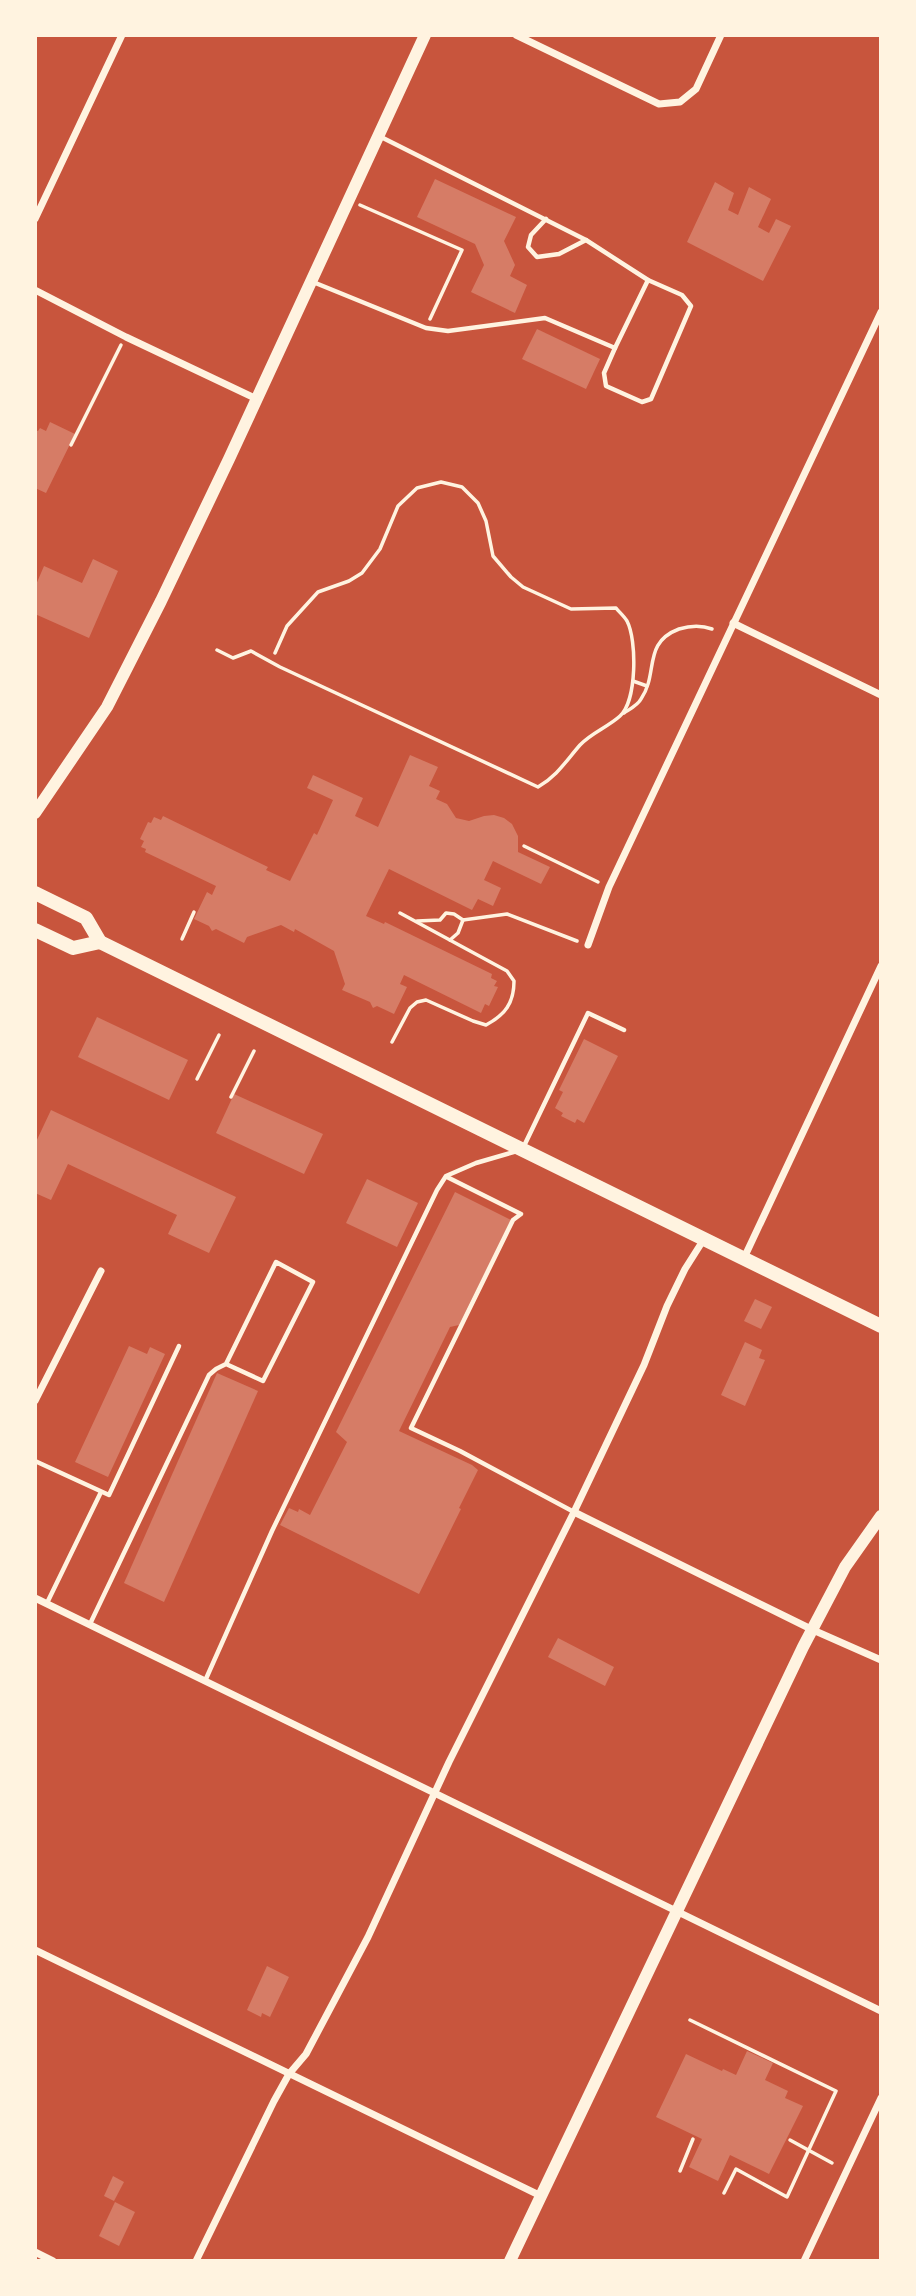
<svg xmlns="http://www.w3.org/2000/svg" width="916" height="2296" font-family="Raleway,sans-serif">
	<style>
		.building { fill: #d67c66 }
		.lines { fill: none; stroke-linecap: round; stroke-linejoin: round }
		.path { stroke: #fff3e0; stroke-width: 3.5 }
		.service { stroke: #fff3e0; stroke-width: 4.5 }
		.minor { stroke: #fff3e0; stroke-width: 7 }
		.secondary { stroke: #fff3e0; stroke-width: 12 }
		.primary { stroke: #fff3e0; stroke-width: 14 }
	</style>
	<rect width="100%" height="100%" fill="#c8553d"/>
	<!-- building -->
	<g class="building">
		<polygon points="435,179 516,217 504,241 515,265 510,276 527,285 515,313 471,292 484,265 475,244 417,217"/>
		<polygon points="715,182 734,193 728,210 738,215 749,187 771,199 758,227 769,233 776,219 791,226 763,281 687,242"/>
		<polygon points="537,329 600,359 586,389 522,359"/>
		<polygon points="50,422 75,434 46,493 35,488 35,430 38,431 40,428 46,431"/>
		<polygon points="93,559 118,571 89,638 35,614 35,587 44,566 82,583"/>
		<polygon points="410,755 438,767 429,786 440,791 436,799 447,804 456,818 469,821 484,816 494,815 504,818 512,824 518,836 518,852 550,867 541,884 493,861 484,880 501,888 493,906 478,899 472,910 389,869 366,916 384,924 385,922 492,974 491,978 497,981 494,986 498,987 489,1006 485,1004 481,1013 404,975 400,984 407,987 394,1014 377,1006 373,1008 370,1002 342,990 345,984 334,951 295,929 294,932 281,925 247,937 244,943 216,929 212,931 209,926 194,919 207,892 212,895 216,886 145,852 146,849 141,847 144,841 140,839 148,822 151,823 154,817 161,820 163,816 268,867 266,870 290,881 314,833 317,835 333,800 307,788 313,775 363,798 355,816 378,827"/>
		<polygon points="97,1017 188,1060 169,1100 78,1057"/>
		<polygon points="584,1039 618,1056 584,1123 577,1119 575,1123 561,1116 563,1113 555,1108 563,1092 559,1090"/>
		<polygon points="234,1094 323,1134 304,1174 216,1133"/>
		<polygon points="51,1110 236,1197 209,1253 168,1234 177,1215 68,1164 51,1200 35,1193 35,1144"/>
		<polygon points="367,1179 418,1203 397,1247 346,1223"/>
		<polygon points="455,1192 511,1220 459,1325 450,1327 399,1431 472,1465 478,1470 459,1508 461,1509 419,1594 280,1525 289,1508 298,1512 299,1509 310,1515 347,1442 336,1432"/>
		<polygon points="755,1299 772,1307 761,1329 744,1321"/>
		<polygon points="745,1342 762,1350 759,1358 765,1360 745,1406 721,1395"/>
		<polygon points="129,1346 147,1354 150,1347 165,1354 108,1477 75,1462"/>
		<polygon points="217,1373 258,1391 164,1602 124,1583"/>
		<polygon points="558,1638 614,1667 605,1686 548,1657"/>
		<polygon points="267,1966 289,1977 270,2017 262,2013 261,2017 247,2010"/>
		<polygon points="747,2051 773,2063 765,2080 788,2091 785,2098 803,2106 769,2174 730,2155 718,2181 689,2167 702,2139 656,2117 686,2054 722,2071 723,2069 736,2075"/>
		<polygon points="113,2176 124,2182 114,2201 104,2196"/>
		<polygon points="115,2202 135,2212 119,2246 99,2236"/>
	</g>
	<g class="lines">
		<!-- path -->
		<g class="path">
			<polyline points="360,205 462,250 430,319"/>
			<polyline points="71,445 121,345"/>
			<path d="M217 650 233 658 251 651 280 667 538 787C557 776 566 761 580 745 591 733 608 727 620 716 637 701 637 640 627 621 624 616 619 612 616 608L571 609 523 587 511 577 493 556 486 521 478 503 462 487 441 482 417 488 398 506 380 549 362 573 349 581 318 592 287 626 275 653"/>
			<polyline points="633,681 647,686"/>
			<path d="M624 713C630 709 638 705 641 699 659 673 642 643 679 629 689 626 701 625 712 629"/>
			<polyline points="524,846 598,882"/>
			<polyline points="417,921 440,920 446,913 454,914 463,920 507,914 577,941"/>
			<polyline points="182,939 194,912"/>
			<polyline points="450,940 458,933 463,920"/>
			<path d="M392 1042 410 1008 417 1002 426 1000 473 1021 486 1025C505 1015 514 1003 514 981L507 971 400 913"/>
			<polyline points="197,1079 219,1035"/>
			<polyline points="231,1097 254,1051"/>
			<polyline points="690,2020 836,2091 787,2197 736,2169 724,2193"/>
			<polyline points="790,2140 832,2163"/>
			<polyline points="680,2171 693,2139"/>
		</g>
		<!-- service -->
		<g class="service">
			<polyline points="381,137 586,240 648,280 682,295 691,306 651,399 642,402 606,386 604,373 615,348"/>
			<polyline points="546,219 531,235 528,247 537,257 559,254 586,240"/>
			<polyline points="313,282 426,328 448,331 545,318 615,348 648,280"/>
			<polyline points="524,1146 588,1013 624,1030"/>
			<polyline points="447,1177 521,1214 513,1220 411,1428 460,1451 574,1512"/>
			<polyline points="35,1461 109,1495 179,1346"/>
			<polyline points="47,1603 101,1492"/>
			<polyline points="90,1624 209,1375 216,1369 226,1364 263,1381 313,1282 276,1262 226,1364"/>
			<polyline points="205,1681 272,1531 437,1190 446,1176 476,1163 517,1151"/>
		</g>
		<!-- minor -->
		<g class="minor">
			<polyline points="516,35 659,104 680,102 696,89 721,35"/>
			<polyline points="35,219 122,35"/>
			<polyline points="35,290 126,337 257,399"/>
			<polyline points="733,623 881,695"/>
			<polyline points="588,945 609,887 881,312"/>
			<polyline points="744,1258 881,966"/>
			<polyline points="35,1401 101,1271"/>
			<polyline points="574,1512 813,1630 881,1660"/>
			<polyline points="35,1598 881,2011"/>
			<polyline points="35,1950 541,2196"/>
			<polyline points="35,2252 53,2261"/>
			<polyline points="196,2261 274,2101 289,2074 306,2054 368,1937 449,1762 574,1512 644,1365 667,1306 685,1269 704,1239"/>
			<polyline points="804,2261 881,2098"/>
		</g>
		<!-- secondary -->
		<g class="secondary">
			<polyline points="35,813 107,707 161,601 229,459 425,35"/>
			<polyline points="510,2261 803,1647 845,1567 881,1516"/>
		</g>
		<!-- primary -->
		<g class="primary">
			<polyline points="35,893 86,918 100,942 881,1326"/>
			<polyline points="35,930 73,948 100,942"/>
		</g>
	</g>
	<!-- border -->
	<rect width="916" height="2296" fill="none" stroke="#fff3e0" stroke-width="74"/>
</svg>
